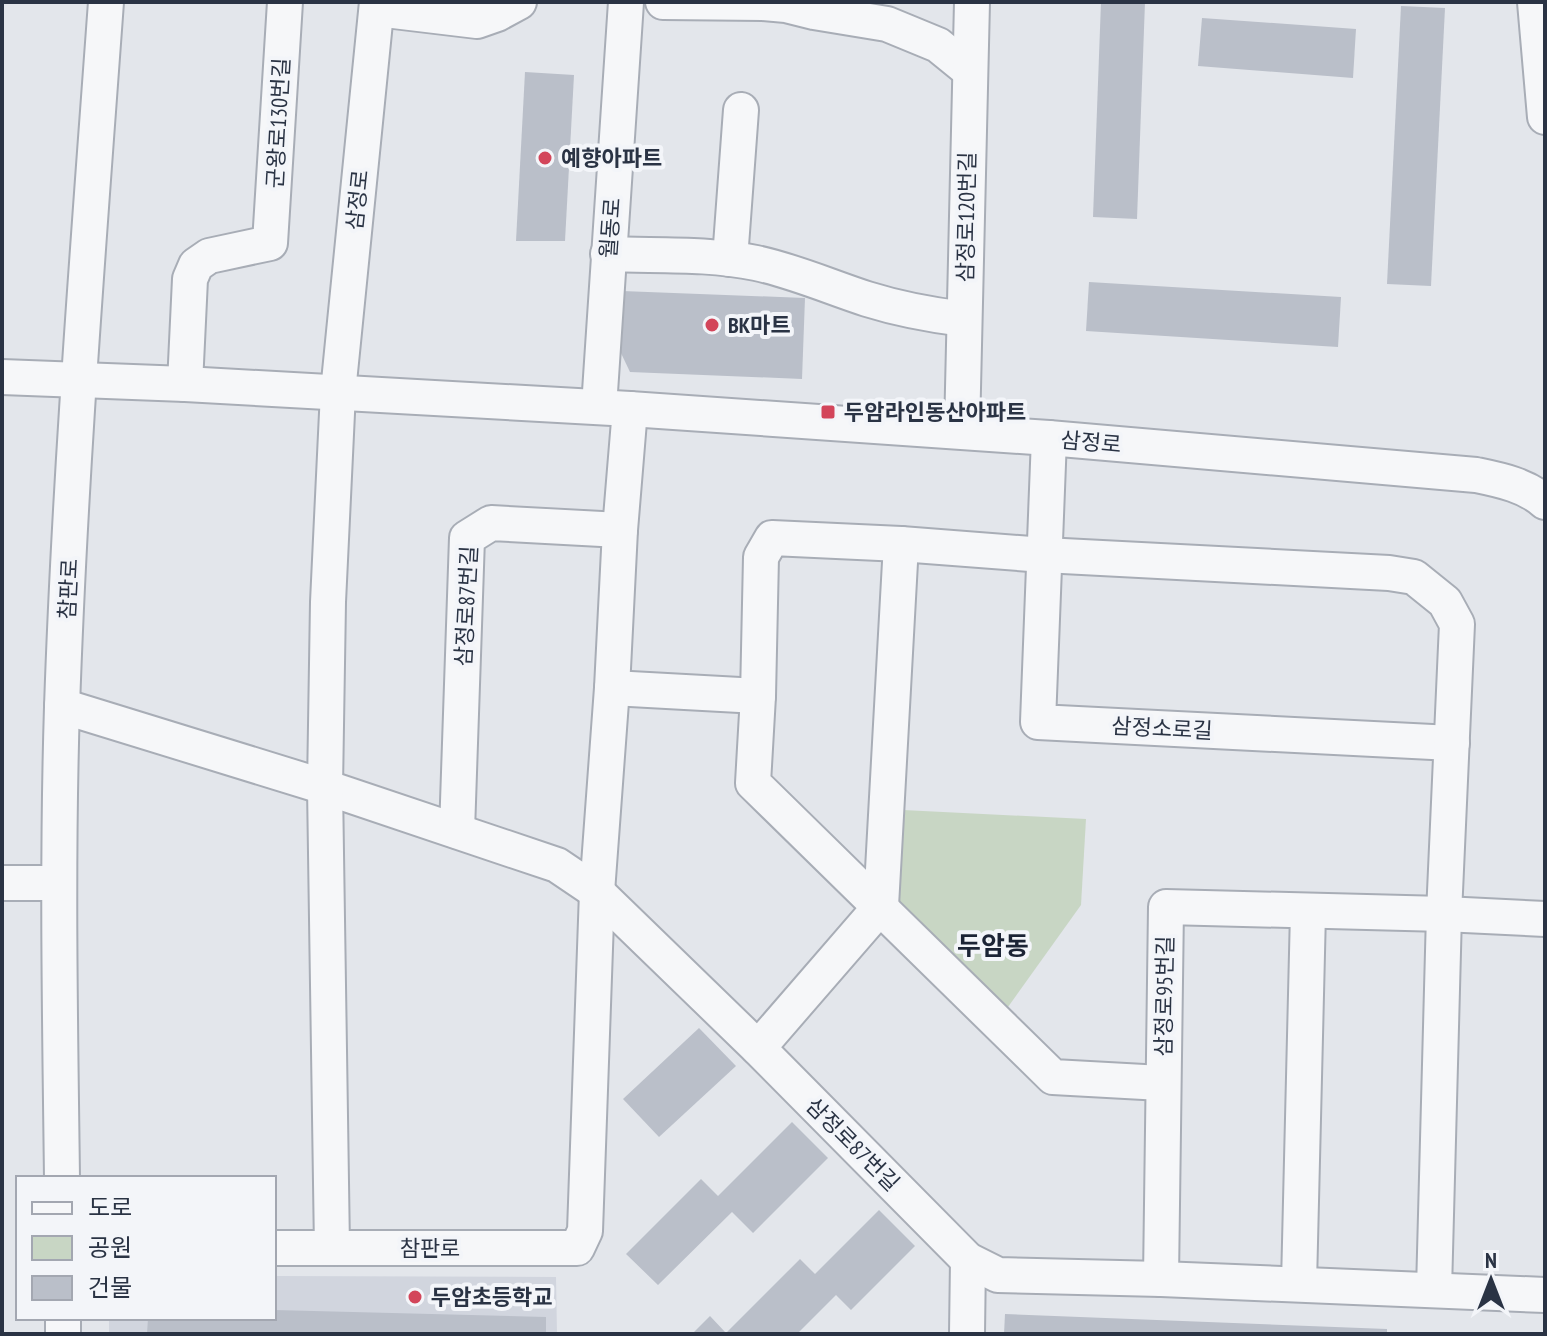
<svg xmlns="http://www.w3.org/2000/svg" width="1547" height="1336" font-family="'PT Sans Narrow','Noto Sans KR',sans-serif">
	<style>
		.built { fill: #d1d5de }
		.green { fill: #c8d6c4 }
		.building { fill: #babfc9 }
		.lines { fill: none; stroke-linecap: round; stroke-linejoin: round }
		.minor-casing { stroke: #a8adb6; stroke-width: 38 }
		.minor { stroke: #f6f7f9; stroke-width: 34 }
		.poi-dot { fill: #d3455a; stroke: #f3f5f9; stroke-width: 3 }
		.labels { text-anchor: middle; dominant-baseline: central; stroke-width: 8; stroke-linejoin: round; paint-order: stroke }
		.street-label { font-size: 22px; fill: #2a3344; stroke: #f3f5f9 }
		.poi-label { font-size: 22px; font-weight: bold; fill: #2a3344; stroke: #f3f5f9; text-anchor: start }
		.quarter-label { font-size: 26px; font-weight: bold; fill: #1c2435; stroke: #f3f5f9 }
	</style>
	<rect width="100%" height="100%" fill="#e3e6eb"/>
	<!-- built -->
	<polygon class="built" points="274,1276 556,1277 557,1334 109,1334 109,1318 274,1318"/>
	<!-- green -->
	<polygon class="green" points="903,810 1086,819 1081,905 1003,1014 896,903"/>
	<!-- building -->
	<g class="building">
		<polygon points="1101,2 1145,2 1137,219 1093,217"/>
		<polygon points="1401,6 1445,8 1431,286 1387,284"/>
		<polygon points="1202,18 1356,29 1353,78 1198,66"/>
		<polygon points="525,72 574,75 565,241 516,241"/>
		<polygon points="1089,282 1341,297 1338,347 1086,331"/>
		<polygon points="622,291 805,298 802,379 630,372 620,351"/>
		<polygon points="699,1028 736,1066 659,1137 623,1099"/>
		<polygon points="792,1122 828,1158 753,1233 732,1212 658,1285 626,1254 701,1179 718,1196"/>
		<polygon points="879,1210 915,1246 851,1310 836,1295 797,1334 692,1334 710,1316 726,1333 800,1259 815,1274"/>
		<polygon points="274,1310 546,1317 546,1334 147,1334 148,1318 274,1318"/>
		<polygon points="1005,1314 1387,1329 1387,1334 1004,1334"/>
	</g>
	<g class="lines">
		<!-- minor casing -->
		<g class="minor-casing">
			<g id="minor">
				<polyline points="663,2 763,3 786,5 814,12 887,24 938,45 970,71"/>
				<polyline points="1535,2 1545,117"/>
				<polyline points="377,9 477,21 497,14 519,2"/>
				<path d="M608 254C657 256 708 253 756 263 794 271 830 287 867 299 899 309 931 315 964 319"/>
				<polyline points="730,259 741,110"/>
				<path d="M2 377 185 384 630 409 1049 438 1476 475C1500 480 1526 485 1545 502"/>
				<polyline points="185,384 190,279 196,265 209,256 270,243 285,2"/>
				<polyline points="599,407 626,2"/>
				<polyline points="962,431 972,2"/>
				<polyline points="1049,438 1038,722 1452,743"/>
				<polyline points="612,688 758,696"/>
				<polyline points="62,706 325,787 557,865 597,892 758,1048 968,1260 998,1275 1161,1279 1545,1295"/>
				<polyline points="457,831 467,538 491,523 620,530"/>
				<polyline points="2,883 58,883"/>
				<polyline points="758,1048 881,906 901,544"/>
				<polyline points="1162,1083 1053,1077 753,783 758,696 761,557 772,538 901,544 1044,555 1389,573 1414,577 1445,602 1457,624 1444,914 1434,1290"/>
				<path d="M62 1178C60 1021 57 864 62 707 70 472 89 237 106 2"/>
				<polyline points="274,1248 577,1248 585,1231 597,892 612,688 620,530 630,409"/>
				<polyline points="332,1248 325,787 328,602 338,392 377,2"/>
				<polyline points="1161,1279 1166,907 1444,914 1545,919"/>
				<polyline points="1299,1284 1308,912"/>
				<polyline points="63,1334 63,1318"/>
				<polyline points="967,1334 968,1260"/>
			</g>
		</g>
		<!-- minor -->
		<use href="#minor" class="minor"/>
	</g>
	<!-- markers -->
	<g class="poi-dot">
		<circle cx="545" cy="158" r="8"/>
		<circle cx="712" cy="325" r="8"/>
		<rect x="820" y="404" width="16" height="16" rx="4"/>
		<circle cx="415" cy="1297" r="8"/>
	</g>
	<g class="labels">
		<!-- street labels -->
		<g class="street-label">
			<text transform="translate(278 123) rotate(-87)">군왕로130번길</text>
			<text transform="translate(357 200) rotate(-84)">삼정로</text>
			<text transform="translate(966 217) rotate(-89)">삼정로120번길</text>
			<text transform="translate(610 228) rotate(-86)">월동로</text>
			<text transform="translate(1091 442) rotate(5)">삼정로</text>
			<text transform="translate(68 589) rotate(-87)">참판로</text>
			<text transform="translate(466 606) rotate(-87)">삼정로87번길</text>
			<text transform="translate(1162 728) rotate(3)">삼정소로길</text>
			<text transform="translate(1164 996) rotate(-89)">삼정로95번길</text>
			<text transform="translate(853 1144) rotate(45)">삼정로87번길</text>
			<text x="430" y="1248">참판로</text>
		</g>
		<!-- poi labels -->
		<g class="poi-label">
			<text x="561" y="158">예향아파트</text>
			<text x="728" y="325">BK마트</text>
			<text x="844" y="412">두암라인동산아파트</text>
			<text x="431" y="1297">두암초등학교</text>
		</g>
		<!-- quarter labels -->
		<g class="quarter-label">
			<text x="993" y="945">두암동</text>
		</g>
	</g>
	<!-- border -->
	<rect width="1547" height="1336" fill="none" stroke="#2a3344" stroke-width="8"/>
	<!-- legend -->
	<rect x="16" y="1176" width="260" height="144" fill="#f3f5f9" stroke="#a3a7b1" stroke-width="2"/>
	<rect x="32" y="1202" width="40" height="12" fill="#f6f7f9" stroke="#a3a7b1" stroke-width="2"/>
	<text x="88" y="1216" font-size="24" fill="#2a3344">도로</text>
	<rect x="32" y="1236" width="40" height="24" fill="#c8d6c4" stroke="#a3a7b1" stroke-width="2"/>
	<text x="88" y="1256" font-size="24" fill="#2a3344">공원</text>
	<rect x="32" y="1276" width="40" height="24" fill="#babfc9" stroke="#a3a7b1" stroke-width="2"/>
	<text x="88" y="1296" font-size="24" fill="#2a3344">건물</text>
	<!-- north arrow -->
	<g transform="translate(1491 1280)" stroke="#f3f5f9" stroke-width="6" paint-order="stroke">
	<path d="M0-6L14 30L0 20L-14 30Z" fill="#2a3344"/>
	<text y="-12" font-size="22" font-weight="bold" text-anchor="middle" fill="#2a3344">N</text>
	</g>
</svg>
